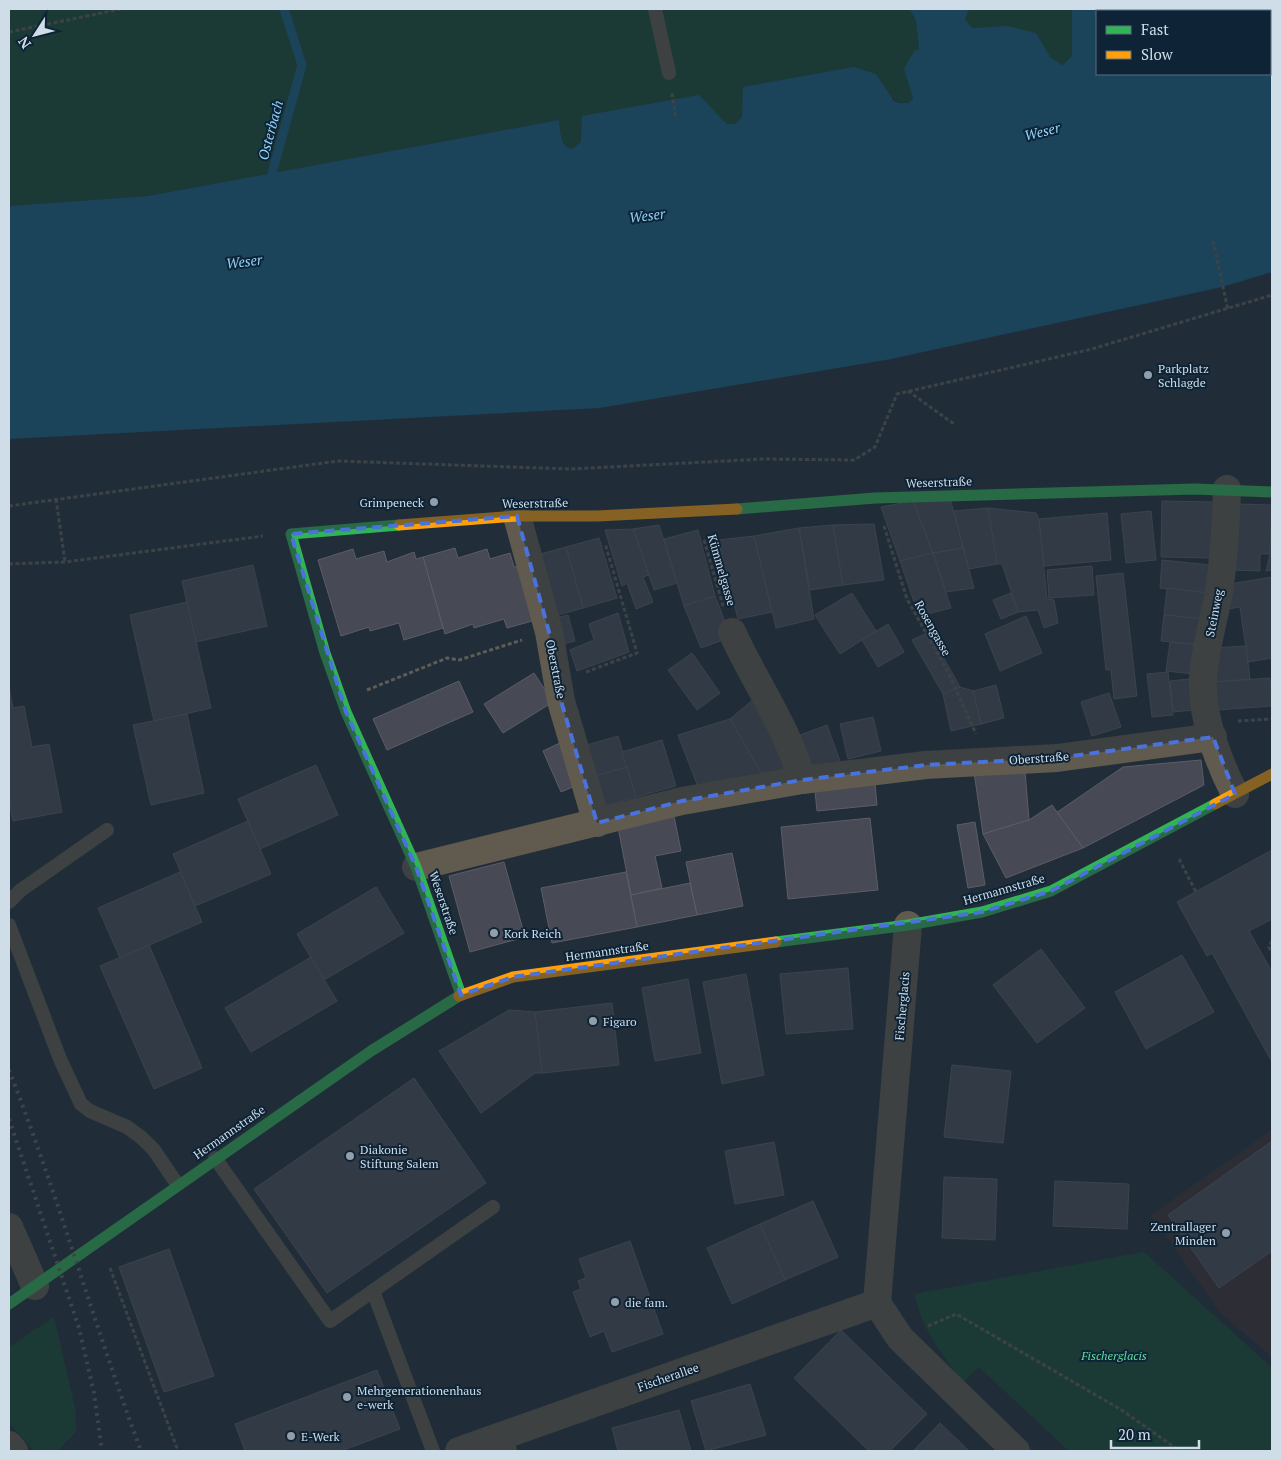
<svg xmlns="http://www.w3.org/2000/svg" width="1281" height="1460" font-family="'PT Serif',serif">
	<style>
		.commercial { fill: #3d2d34 }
		.green { fill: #154a34 }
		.water { fill: #155e82 }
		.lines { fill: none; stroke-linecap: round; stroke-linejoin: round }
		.stream { stroke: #155e82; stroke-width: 9 }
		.building { fill: #474954; stroke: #5b5d67 }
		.path { stroke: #5e5c57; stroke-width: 3; stroke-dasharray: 4 2.5; stroke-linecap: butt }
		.lane { stroke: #605a4f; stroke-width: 14 }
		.street { stroke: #605a4f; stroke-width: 28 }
		.fast { stroke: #30b455; stroke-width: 11 }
		.slow { stroke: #ff9f0a; stroke-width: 11 }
		.rail { stroke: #636361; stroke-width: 4; stroke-dasharray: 2.5 5; stroke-linecap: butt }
		.marked { fill: none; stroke: #4a72dc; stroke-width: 4; stroke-dasharray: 10 6; stroke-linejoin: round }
		.poi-dot { fill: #929fab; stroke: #0e2436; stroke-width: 2 }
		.labels { text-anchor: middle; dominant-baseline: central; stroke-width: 4; stroke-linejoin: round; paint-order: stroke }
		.poi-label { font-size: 12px; fill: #cfdde9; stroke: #0e2436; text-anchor: start }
		.street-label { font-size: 12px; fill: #cfdde9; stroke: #0e2436 }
		.park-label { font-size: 12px; font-style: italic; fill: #5edd9c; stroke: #0e2436 }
		.water-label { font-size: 14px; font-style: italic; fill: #90d3fc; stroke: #0e2436 }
	</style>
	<rect width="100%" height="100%" fill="#212d38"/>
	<!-- commercial -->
	<polygon class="commercial" points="1272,1130 1272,1357 1221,1313 1151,1215"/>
	<!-- green -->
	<g class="green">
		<path d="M9 9H909L916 20 919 49 904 69 913 98 908 103C891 104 885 87 876 74L742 117 735 124H727L699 95 581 142 572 149 562 143 559 120 148 196 9 206Z"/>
		<polygon points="969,9 1072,9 1072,56 1063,65 1051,58 1036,33 1008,26 972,28 965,19"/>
		<path d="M1144 1252 1272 1368V1451H1069L979 1367 963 1382C942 1354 921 1329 915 1294Z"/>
		<polygon points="54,1317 75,1408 76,1432 57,1451 34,1451 9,1423 9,1347"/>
	</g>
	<!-- water -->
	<path class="water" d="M909 9H969L965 19 972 28 1008 26 1036 33 1051 58 1063 65 1072 56V9H1141L1148 11H1097V74H1270V11H1249V9H1272V272L1222 287 891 359 599 408 9 439V206L148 196 559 120C561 131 559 146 572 149L581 142 582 116 699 95 727 124H735L742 117 743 87 854 67 876 74 894 101 900 103H908L913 98 904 69 914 51 919 49 916 20Z"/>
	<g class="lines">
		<!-- stream -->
		<polyline class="stream" points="269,184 302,65 284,9"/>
	</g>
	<!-- building -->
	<g class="building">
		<polygon points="950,498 963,548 933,553 913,501"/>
		<polygon points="913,501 933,553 900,561 881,507"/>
		<polygon points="1162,501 1215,502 1214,558 1161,557"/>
		<polygon points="1237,504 1272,505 1270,554 1260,554 1260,571 1234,570"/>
		<polygon points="988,508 1036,513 1039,519 1047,599 1054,600 1058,623 1044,628 1038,610 1018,612 1002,564 997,564"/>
		<polygon points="988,508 997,564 969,569 954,511"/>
		<polygon points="1151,511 1156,560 1126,563 1121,514"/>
		<polygon points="1107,513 1111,560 1044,566 1039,519"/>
		<polygon points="1272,515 1272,570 1266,571 1270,554"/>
		<polygon points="874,524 884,580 843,585 833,525"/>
		<polygon points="659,525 677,583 654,590 633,529"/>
		<polygon points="833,525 843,585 810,590 799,528"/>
		<polygon points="799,528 814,619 776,628 754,536"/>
		<polygon points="633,529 649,575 643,577 653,602 636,609 627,583 622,586 605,530"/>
		<polygon points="698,530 715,596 684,606 664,539"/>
		<polygon points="754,536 772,612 738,619 718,540"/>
		<polygon points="599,538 617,598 583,608 566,547"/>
		<polygon points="566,547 583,608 551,617 533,556"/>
		<polygon points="455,548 458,558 487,549 490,559 510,553 514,567 527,564 543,618 507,628 504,619 474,628 473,624 445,634 423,557"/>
		<polygon points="963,548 974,588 946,592 933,553"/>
		<polygon points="353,549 356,559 384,551 387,562 414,552 416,559 423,557 443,628 404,640 399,623 370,631 369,627 341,636 318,560"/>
		<polygon points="933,553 951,608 919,616 900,561"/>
		<polygon points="1162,560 1211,565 1208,593 1160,588"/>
		<polygon points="253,565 267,626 196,642 182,581"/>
		<polygon points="1092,566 1094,595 1049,598 1047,570"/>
		<polygon points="1123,573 1137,696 1114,699 1111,670 1106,670 1096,576"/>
		<polygon points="1272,577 1272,658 1248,662 1240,607 1227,609 1224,585"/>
		<polygon points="1167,588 1208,593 1205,619 1164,615"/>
		<polygon points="852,593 876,631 840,654 815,615"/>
		<polygon points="1011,593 1018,612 1001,619 993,600"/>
		<polygon points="715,596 731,637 701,648 684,606"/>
		<polygon points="187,602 211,708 154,721 130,615"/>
		<polygon points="618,613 629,652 577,671 570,650 594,640 589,624"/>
		<polygon points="568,615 575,641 559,645 552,619"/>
		<polygon points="1164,615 1205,619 1203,645 1161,641"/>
		<polygon points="1026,616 1042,653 1000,671 985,634"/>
		<polygon points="888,624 904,652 878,667 862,640"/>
		<polygon points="929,632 960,687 943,694 912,640"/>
		<polygon points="1170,642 1197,645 1194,674 1166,671"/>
		<polygon points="1246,646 1250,679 1215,682 1212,648"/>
		<polygon points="692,653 720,693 697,710 668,670"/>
		<polygon points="1168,672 1173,715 1152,717 1147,674"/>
		<polygon points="534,673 553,702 503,733 484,704"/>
		<polygon points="1270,678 1272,706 1217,710 1215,682"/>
		<polygon points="1190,679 1194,710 1173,712 1170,681"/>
		<polygon points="459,681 473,712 387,750 373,719"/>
		<polygon points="996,685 1004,718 981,724 973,691"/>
		<polygon points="9,687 13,708 24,706 32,747 49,744 62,812 13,821 9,799"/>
		<polygon points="960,687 973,691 981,724 951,731 943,694"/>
		<polygon points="1109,693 1121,727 1092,736 1081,702"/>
		<polygon points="754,699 789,769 762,775 730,719"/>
		<polygon points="187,714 204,793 151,805 133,725"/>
		<polygon points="873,717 881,751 848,759 840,724"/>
		<polygon points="730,719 762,775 700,792 678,735"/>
		<polygon points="827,725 841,764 809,776 795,737"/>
		<polygon points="618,736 627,767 589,778 580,747"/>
		<polygon points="662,740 676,786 636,797 622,752"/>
		<polygon points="564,741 582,783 561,792 543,751"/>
		<polygon points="1201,760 1204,785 1083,848 1056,813 1123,767"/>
		<polygon points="316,765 338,815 260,849 238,799"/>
		<polygon points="627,767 636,797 597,808 589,778"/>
		<polygon points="1025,771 1029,820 983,834 974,772"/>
		<polygon points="875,784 877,805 817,811 815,791"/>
		<polygon points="1052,805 1083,848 1006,878 983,834 1029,820"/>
		<polygon points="673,811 681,851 655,856 662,888 631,895 617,822"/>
		<polygon points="870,818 878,890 788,899 781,827"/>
		<polygon points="248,821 271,874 195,906 173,854"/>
		<polygon points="975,822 985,885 968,888 957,825"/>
		<polygon points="1272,850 1272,919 1249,931 1272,972 1272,1062 1212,953 1207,956 1177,902"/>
		<polygon points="732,853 743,906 697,915 686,862"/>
		<polygon points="504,862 525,937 470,952 449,876"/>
		<polygon points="180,872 202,922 120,958 98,908"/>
		<polygon points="626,872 637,927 552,943 541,888"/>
		<polygon points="690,883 697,915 637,927 631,895"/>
		<polygon points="376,887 404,933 324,980 297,934"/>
		<polygon points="149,945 202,1068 154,1089 100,966"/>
		<polygon points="1041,949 1085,1008 1037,1043 993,985"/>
		<polygon points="1182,955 1214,1012 1146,1049 1115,992"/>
		<polygon points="311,957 337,1001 251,1052 225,1008"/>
		<polygon points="848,968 853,1029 786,1034 780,974"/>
		<polygon points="746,974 764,1075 722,1084 703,982"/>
		<polygon points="688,979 701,1053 655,1061 642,988"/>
		<polygon points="612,1003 619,1065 542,1073 535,1012"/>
		<polygon points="509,1010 535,1012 542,1073 535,1073 481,1113 439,1051"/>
		<polygon points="952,1065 1011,1071 1003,1143 944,1137"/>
		<polygon points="414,1078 486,1183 327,1293 254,1189"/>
		<polygon points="1272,1141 1272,1251 1219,1288 1168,1215"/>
		<polygon points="774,1142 784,1195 735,1204 725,1151"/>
		<polygon points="944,1177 997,1179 995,1240 942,1238"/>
		<polygon points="1055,1181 1129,1184 1127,1229 1053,1226"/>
		<polygon points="813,1201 838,1257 785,1280 760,1224"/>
		<polygon points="760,1224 785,1280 732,1304 707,1248"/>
		<polygon points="630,1241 663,1334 612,1352 604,1331 590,1337 573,1292 581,1289 578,1281 586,1278 579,1259"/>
		<polygon points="169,1249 214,1376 164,1392 119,1267"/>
		<polygon points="841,1330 927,1414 890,1451 869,1451 794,1378"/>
		<polygon points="377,1370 400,1429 341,1451 245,1451 235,1424"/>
		<polygon points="750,1384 766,1435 706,1451 691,1401"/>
		<polygon points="679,1410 691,1451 618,1451 612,1428"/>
		<polygon points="940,1423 969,1451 913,1451"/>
	</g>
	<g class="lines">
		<!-- path -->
		<g class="path">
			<polyline points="9,32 121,9"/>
			<polyline points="672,93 676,119"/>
			<polyline points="1213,241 1228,310"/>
			<polyline points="908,391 954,424"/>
			<polyline points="56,499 65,562"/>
			<polyline points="9,506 338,461 570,469 764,459 854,460 875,447 897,394 1092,349 1272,295"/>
			<polyline points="884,526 907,599 949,674 976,734"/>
			<polyline points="704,540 723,606"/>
			<polyline points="9,564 65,562 263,536"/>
			<polyline points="586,672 637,653 605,543"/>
			<polyline points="367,690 447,658 459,660 522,640"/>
			<polyline points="1238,721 1272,719"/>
			<polyline points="1179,859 1196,892"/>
			<polyline points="1272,941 1269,947 1272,953"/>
			<polyline points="110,1268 178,1451"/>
			<polyline points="928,1326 956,1314 1120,1409 1180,1451"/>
		</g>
		<!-- lane -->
		<g class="lane">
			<polyline points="655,9 669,73"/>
			<polyline points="9,902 21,890 107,830"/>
			<polyline points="9,925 60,1059 81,1104 90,1111 127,1127 142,1138 154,1150 177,1184"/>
			<polyline points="215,1158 330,1321 493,1207"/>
			<polyline points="373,1291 433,1451"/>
			<polyline points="505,1434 510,1451"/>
		</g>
		<!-- street -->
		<g class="street">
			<path d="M1227 489C1226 523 1224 558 1219 592 1214 620 1205 648 1203 678 1201 716 1218 761 1235 794"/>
			<polyline points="517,516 549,632 561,701 597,823"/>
			<path d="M732 632C755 683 787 726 802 780"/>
			<polyline points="416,867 682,801 802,780 926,765 1057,758 1213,737"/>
			<polyline points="908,925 877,1303 900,1338 1016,1451"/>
			<polyline points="9,1227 35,1286"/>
			<polyline points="9,1445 14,1451"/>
			<polyline points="459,1451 877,1303"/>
		</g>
		<!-- fast -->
		<g class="fast">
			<polyline points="737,509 875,498 1195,489 1272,492"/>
			<polyline points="399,525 291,534 325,653 346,712 416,867 461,995"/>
			<polyline points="776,942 908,925 982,912 1051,891 1215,804"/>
			<polyline points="9,1304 371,1051 459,996"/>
		</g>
		<!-- slow -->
		<g class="slow">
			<polyline points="399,525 517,516 597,516 737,509"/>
			<polyline points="1215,804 1272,774"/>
			<polyline points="459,996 513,977 776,942"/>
		</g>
		<!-- rail -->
		<g class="rail">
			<path d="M9 1070C58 1195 94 1325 141 1451"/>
			<polyline points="9,1119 79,1328 94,1393 102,1451"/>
		</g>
	</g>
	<!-- marked area -->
	<path d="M0 0H1281V1460H0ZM517 516 549 632 561 701 597 823 682 801 802 780 926 765 1057 758 1213 737 1235 794 1051 891 982 912 513 977 461 995 416 867 346 712 291 534Z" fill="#212d38" fill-opacity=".55" fill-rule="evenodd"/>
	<path class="marked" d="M517 516 549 632 561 701 597 823 682 801 802 780 926 765 1057 758 1213 737 1235 794 1051 891 982 912 513 977 461 995 416 867 346 712 291 534Z"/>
	<!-- markers -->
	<g class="poi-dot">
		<circle cx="1148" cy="375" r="5"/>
		<circle cx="434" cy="502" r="5"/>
		<circle cx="494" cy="933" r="5"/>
		<circle cx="593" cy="1021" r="5"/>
		<circle cx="350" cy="1156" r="5"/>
		<circle cx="1226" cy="1233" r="5"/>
		<circle cx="615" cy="1302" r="5"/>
		<circle cx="347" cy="1397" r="5"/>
		<circle cx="291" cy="1436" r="5"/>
	</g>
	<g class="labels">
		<!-- poi labels -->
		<g class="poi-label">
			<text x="1158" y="368">Parkplatz<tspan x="1158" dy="14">Schlagde</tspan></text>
			<text x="424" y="502" text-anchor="end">Grimpeneck</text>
			<text x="504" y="933">Kork Reich</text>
			<text x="603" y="1021">Figaro</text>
			<text x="360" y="1149">Diakonie<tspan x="360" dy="14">Stiftung Salem</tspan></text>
			<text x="1216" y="1226" text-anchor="end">Zentrallager<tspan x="1216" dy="14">Minden</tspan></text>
			<text x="625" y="1302">die fam.</text>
			<text x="357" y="1390">Mehrgenerationenhaus<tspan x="357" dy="14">e-werk</tspan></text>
			<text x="301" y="1436">E-Werk</text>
		</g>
		<!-- street labels -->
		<g class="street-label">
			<text transform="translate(939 482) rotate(-2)">Weserstraße</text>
			<text transform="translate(535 503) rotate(-1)">Weserstraße</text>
			<text transform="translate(722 570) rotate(74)">Kümmelgasse</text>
			<text transform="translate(1214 613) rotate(-79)">Steinweg</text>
			<text transform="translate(933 628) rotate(61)">Rosengasse</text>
			<text transform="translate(556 669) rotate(79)">Oberstraße</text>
			<text transform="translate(1039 758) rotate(-4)">Oberstraße</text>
			<text transform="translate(1004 889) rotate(-16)">Hermannstraße</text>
			<text transform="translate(444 903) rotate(71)">Weserstraße</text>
			<text transform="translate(607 951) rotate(-8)">Hermannstraße</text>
			<text transform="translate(902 1006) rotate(-85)">Fischerglacis</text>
			<text transform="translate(229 1132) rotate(-35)">Hermannstraße</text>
			<text transform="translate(668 1377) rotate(-19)">Fischerallee</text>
		</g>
		<!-- park labels -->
		<g class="park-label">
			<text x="1114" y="1355">Fischerglacis</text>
		</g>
		<!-- water labels -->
		<g class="water-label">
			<text transform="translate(270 130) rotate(-75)">Osterbach</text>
			<text transform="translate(1042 131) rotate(-14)">Weser</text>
			<text transform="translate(647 215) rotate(-7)">Weser</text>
			<text transform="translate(244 261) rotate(-7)">Weser</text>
		</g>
	</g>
	<!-- border -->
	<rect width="1281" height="1460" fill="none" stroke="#cfdde9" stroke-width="20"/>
	<!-- legend -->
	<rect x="1096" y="10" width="175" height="65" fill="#0e2436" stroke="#5b6e7e"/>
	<rect x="1106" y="26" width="25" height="8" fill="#30b455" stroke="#5b6e7e"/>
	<text x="1141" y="35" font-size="15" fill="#cfdde9">Fast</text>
	<rect x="1106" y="51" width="25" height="8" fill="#ff9f0a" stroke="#5b6e7e"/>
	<text x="1141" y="60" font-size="15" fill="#cfdde9">Slow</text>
	<!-- north arrow -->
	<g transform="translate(35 35) rotate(234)" stroke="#0e2436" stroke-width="4" paint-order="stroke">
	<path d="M0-4L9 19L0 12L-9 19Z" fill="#cfdde9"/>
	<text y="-8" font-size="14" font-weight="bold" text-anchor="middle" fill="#cfdde9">N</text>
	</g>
	<!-- scale -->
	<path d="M1111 1440v8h88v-8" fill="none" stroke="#cfdde9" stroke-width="2.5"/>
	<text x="1118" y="1440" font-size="15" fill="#cfdde9" stroke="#0e2436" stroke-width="4" paint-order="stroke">20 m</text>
</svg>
